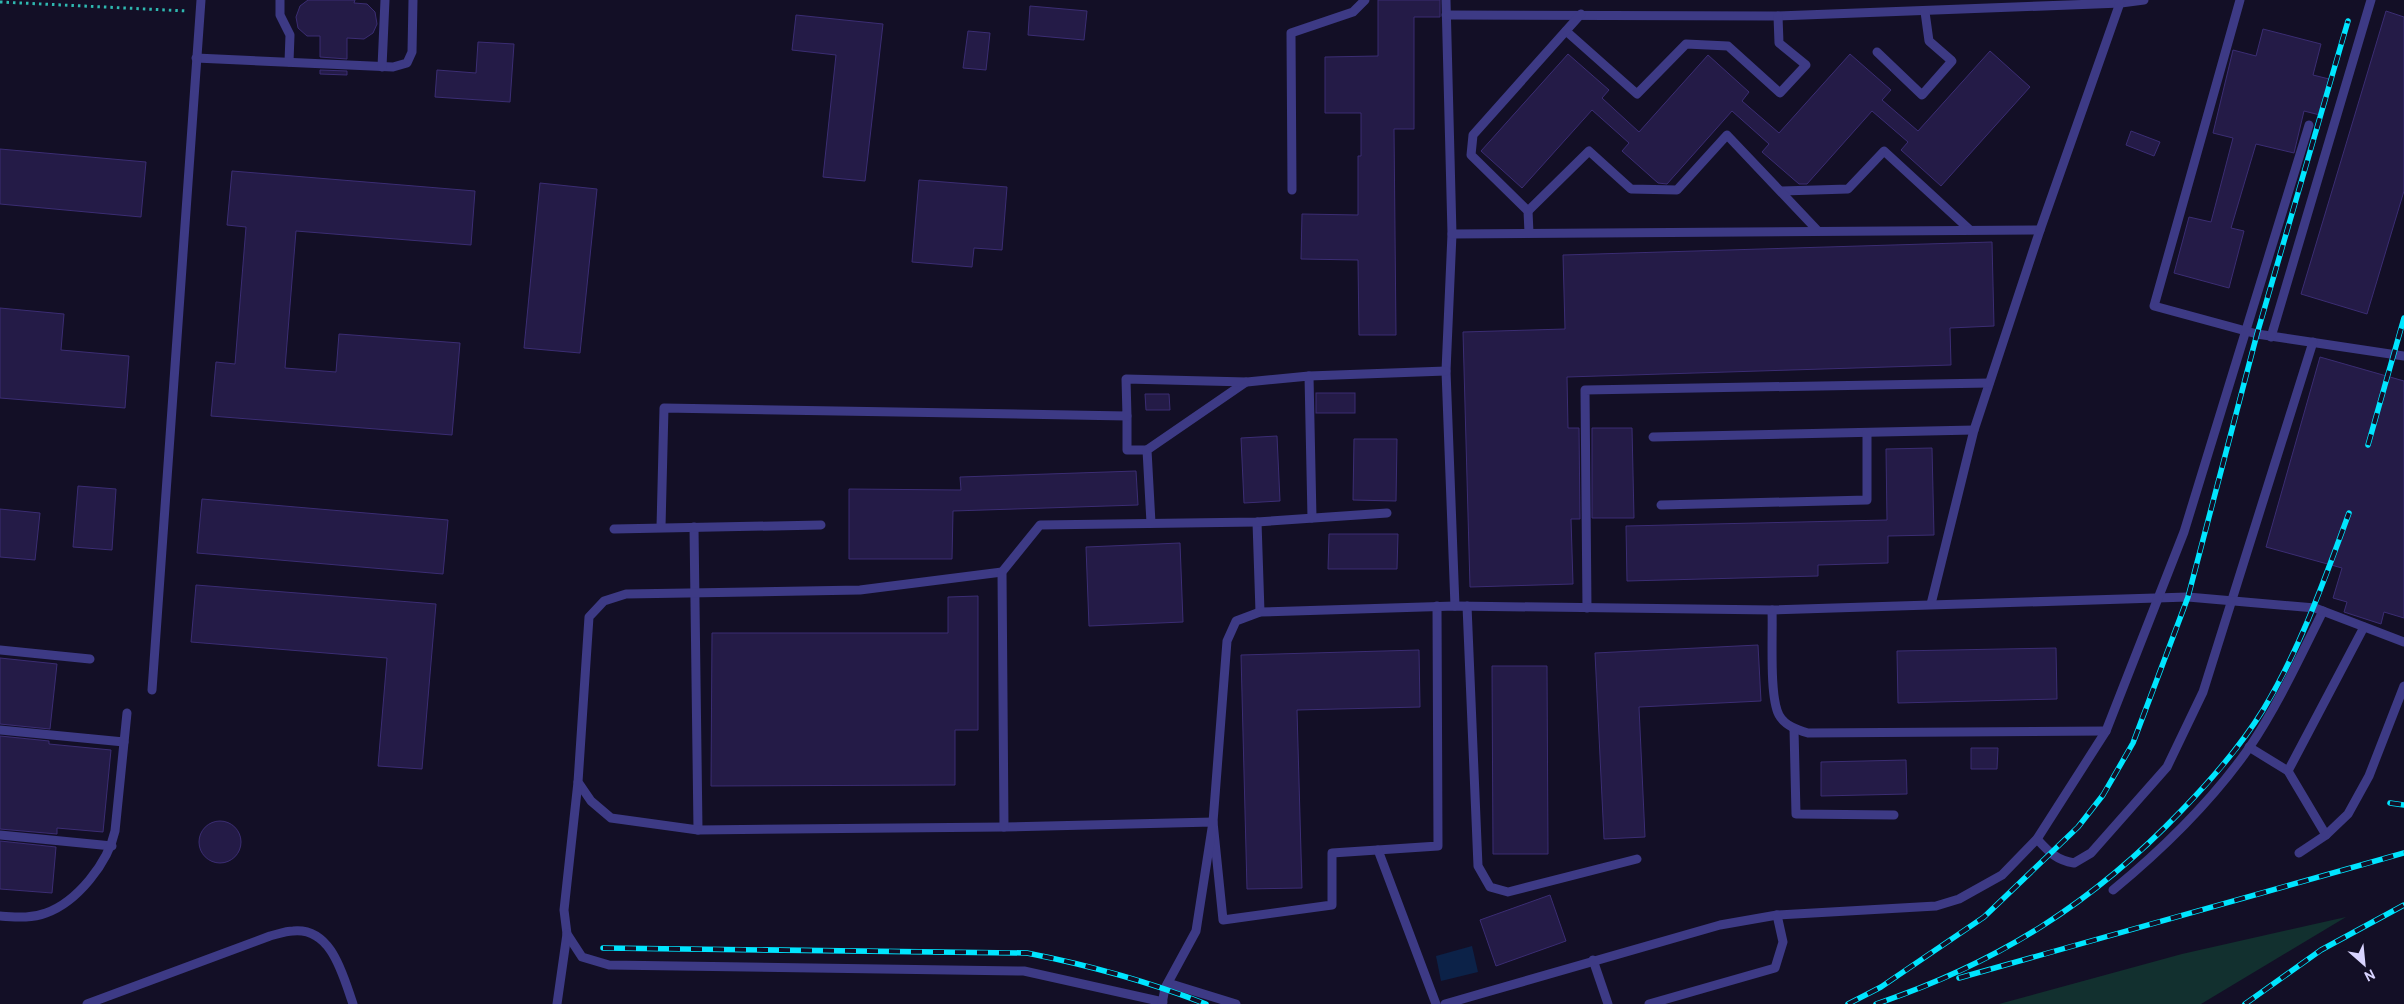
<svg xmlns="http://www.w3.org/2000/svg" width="2404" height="1004" font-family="Overpass,sans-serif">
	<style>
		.green { fill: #12302f }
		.water { fill: #0c2248 }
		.building { fill: #241b47; stroke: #3b2d73 }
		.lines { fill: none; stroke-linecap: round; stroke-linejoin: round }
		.path { stroke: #2fb8b0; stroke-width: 3; stroke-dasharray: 2.5 4; stroke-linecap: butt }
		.service { stroke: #3d3a85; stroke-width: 9 }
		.rail-casing { stroke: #00e5ff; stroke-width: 5.5 }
		.rail { stroke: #130f26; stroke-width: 4; stroke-dasharray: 11; stroke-linecap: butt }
	</style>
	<rect width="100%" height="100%" fill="#130f26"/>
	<!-- green -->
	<polygon class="green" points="2346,917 2201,1004 1999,1004 2182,954"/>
	<!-- water -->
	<polygon class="water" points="1472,946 1478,972 1441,981 1436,956"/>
	<!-- building -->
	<g class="building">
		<polygon points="308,0 355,0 354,3 367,4 375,12 377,24 373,33 364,39 347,38 347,59 320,57 320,36 307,36 298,28 296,17 300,6"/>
		<polygon points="1378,0 1440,0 1440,17 1414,17 1414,129 1394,129 1396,335 1359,335 1358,260 1301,259 1302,214 1358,215 1358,156 1361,156 1361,113 1325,113 1325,57 1378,56"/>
		<polygon points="1030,6 1087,11 1084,40 1028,35"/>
		<polygon points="2386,11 2404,17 2404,191 2367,314 2301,294"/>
		<polygon points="796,15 883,24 865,181 823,177 836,55 792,50"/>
		<polygon points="2263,29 2321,44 2313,75 2329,79 2320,115 2304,111 2294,153 2256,144 2231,228 2244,231 2229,288 2174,273 2189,217 2211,222 2233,138 2213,133 2233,50 2256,56"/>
		<polygon points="968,31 990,33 986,70 963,68"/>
		<polygon points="478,42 514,44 510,102 435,97 437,70 476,73"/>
		<polygon points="1990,51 2030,87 1941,186 1901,150 1908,142 1872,111 1807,184 1799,184 1762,152 1769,144 1732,111 1667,184 1658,183 1622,151 1629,143 1592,110 1522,188 1481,151 1568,54 1609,90 1602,98 1639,132 1708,55 1749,92 1742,101 1779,133 1850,54 1891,90 1882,100 1918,131"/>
		<polygon points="320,70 347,71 347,75 320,74"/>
		<polygon points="2131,131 2160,142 2154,156 2126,145"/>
		<polygon points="0,149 146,162 141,217 0,204"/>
		<polygon points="232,171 475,191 471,245 296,231 285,368 336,372 339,334 460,343 452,435 211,416 216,362 235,364 246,227 227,225"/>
		<polygon points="919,180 1007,187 1002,250 974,248 972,267 912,262"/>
		<polygon points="540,183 597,189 580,353 524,348"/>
		<polygon points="1992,242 1994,326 1950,328 1951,365 1567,377 1568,428 1579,428 1580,519 1571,519 1573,584 1470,587 1463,332 1565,329 1563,255"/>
		<polygon points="0,308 64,314 61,350 129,356 125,408 0,398"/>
		<polygon points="2320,357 2404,381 2404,618 2384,612 2381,624 2344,612 2347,602 2333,598 2342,568 2266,547"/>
		<rect x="1316" y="393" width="39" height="20"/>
		<polygon points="1145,394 1169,394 1170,410 1146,410"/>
		<polygon points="1592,428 1632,428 1634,518 1592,518"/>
		<polygon points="1277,436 1280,501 1244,503 1241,438"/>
		<polygon points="1354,439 1397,439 1396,501 1353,500"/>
		<polygon points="1932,448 1934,535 1888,536 1888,563 1818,565 1818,576 1627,581 1626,526 1887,520 1886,449"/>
		<polygon points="1136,471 1138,505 953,511 952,559 849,559 849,489 961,490 960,477"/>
		<polygon points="78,486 116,489 112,550 73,547"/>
		<polygon points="202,499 448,520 443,574 197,553"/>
		<polygon points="0,509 40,513 35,560 0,557"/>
		<polygon points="1329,534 1398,534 1397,569 1328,569"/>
		<polygon points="1180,543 1183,622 1089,626 1086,547"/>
		<polygon points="196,585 436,604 422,769 378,766 387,658 191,642"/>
		<polygon points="978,596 978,730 955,730 955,785 711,786 712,633 948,633 948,597"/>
		<polygon points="1758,645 1761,701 1639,707 1645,837 1604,839 1595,653"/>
		<polygon points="2056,648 2057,699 1898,703 1897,651"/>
		<polygon points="1419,650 1420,707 1297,710 1302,888 1247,889 1241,655"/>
		<polygon points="0,658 57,664 50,729 0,724"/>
		<polygon points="1492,666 1547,666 1548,854 1493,854"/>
		<polygon points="0,736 49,741 49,744 111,750 103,832 57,828 57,834 0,829"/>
		<polygon points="1971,748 1998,748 1997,769 1971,769"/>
		<polygon points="1906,760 1907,794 1821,796 1821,762"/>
		<circle cx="220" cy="842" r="21"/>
		<polygon points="0,841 56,847 52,893 0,889"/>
		<polygon points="1550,895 1566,941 1496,966 1480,920"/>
	</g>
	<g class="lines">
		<!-- path -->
		<polyline class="path" points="0,2 187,11"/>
		<!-- service -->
		<g class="service">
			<polyline points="280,0 280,15 290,35 289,62"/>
			<polyline points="1446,0 1452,234 1446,371 1455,606"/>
			<polyline points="2240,0 2154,306 2257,334 2404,356"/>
			<polyline points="1446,15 1778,16 2121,3 2144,0"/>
			<polyline points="1566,31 1637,94 1686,44 1728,46 1780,93 1806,65 1779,43 1778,16"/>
			<polyline points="1877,52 1922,95 1952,61 1929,41 1925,12"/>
			<polyline points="196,58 393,67 407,63 412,52 413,0"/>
			<polyline points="382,67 385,0"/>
			<polyline points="1292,190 1291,33 1353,12 1365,0"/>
			<polyline points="1782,191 1848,189 1884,151 1970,230"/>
			<polyline points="1528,211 1589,151 1631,189 1677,190 1727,135 1818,231"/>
			<polyline points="1529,233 1528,211 1471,155 1473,135 1581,14"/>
			<polyline points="1452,234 2040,230"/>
			<polyline points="2271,337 2371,0"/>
			<polyline points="1309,376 1312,518"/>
			<polyline points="1127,416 1127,450 1147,450"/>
			<polyline points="1653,437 1974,430"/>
			<polyline points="1661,505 1867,500 1867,433"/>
			<polyline points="1257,522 1260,612"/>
			<polyline points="1151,523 1147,450 1246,382"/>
			<polyline points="661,527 664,408 1127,416 1126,379 1247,382 1309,376 1446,371"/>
			<polyline points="694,527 698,830"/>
			<polyline points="614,529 821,525"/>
			<polyline points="1002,572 860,590 626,594 604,601 589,617 578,782 591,801 611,818 698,830 1004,827 1213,822 1223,920 1332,905 1332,853 1438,846 1437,606"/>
			<polyline points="1931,604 1974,430 2040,230 2121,0"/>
			<polyline points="1467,606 1478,866 1490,887 1508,892 1637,859"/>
			<polyline points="1587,608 1585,390 1989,383"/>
			<path d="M1772 610C1773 635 1769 696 1779 715 1785 726 1798 730 1808 733L2106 731"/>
			<polyline points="0,650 90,659"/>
			<polyline points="152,690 201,0"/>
			<polyline points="1794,729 1796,814 1894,815"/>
			<polyline points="0,730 124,742"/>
			<polyline points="2249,747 2288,771 2326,835"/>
			<polyline points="2288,771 2364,627"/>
			<polyline points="578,782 564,910 567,934 582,957 609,965 1024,971 1163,1002"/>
			<polyline points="1004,827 1002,572 1040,525 1257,522 1387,513"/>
			<polyline points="0,835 112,846"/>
			<path d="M2037 839C2049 852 2056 860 2074 863L2091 853 2167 767 2203 692 2313 342"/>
			<polyline points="1378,850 1436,1004"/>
			<polyline points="2299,853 2326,835 2348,814 2369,776 2404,686"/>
			<path d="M2113 890C2164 848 2211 802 2249 748 2278 705 2300 657 2323 611"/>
			<path d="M0 916C16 917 30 919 46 913 77 902 108 863 115 831L127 713"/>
			<polyline points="1593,960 1608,1004"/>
			<polyline points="1168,983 1236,1004"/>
			<path d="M87 1004 270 936C278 934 286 931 293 931 332 927 343 976 353 1004"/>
			<polyline points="557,1004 567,934"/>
			<polyline points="1162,1004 1165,988 1196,931 1213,822 1227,641 1236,621 1260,612 1455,606 1772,610 2188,597 2315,608 2404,642"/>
			<polyline points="1445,1004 1720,925 1777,915 1936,906 1959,899 2002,875 2037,839 2106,731 2184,532 2309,125"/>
			<polyline points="1649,1004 1775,968 1783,942 1777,915"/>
		</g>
		<!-- rail casing -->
		<g class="rail-casing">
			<g id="rail">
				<polyline points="2368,445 2404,318"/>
				<polyline points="2390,803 2404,805"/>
				<path d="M603 948 1027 953C1088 965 1147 981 1206 1004"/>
				<polyline points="1959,978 2404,853"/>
				<polyline points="1848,1004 1881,987 1984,917 2078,827 2103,795 2133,743 2188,597 2257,334 2348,21"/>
				<path d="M1876 1004C1998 963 2093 903 2182 810 2212 779 2240 747 2263 710 2300 649 2324 581 2349 513"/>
				<polyline points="2245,1004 2321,950 2404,905"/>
			</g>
		</g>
		<!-- rail -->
		<use href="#rail" class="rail"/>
	</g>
	<!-- north arrow -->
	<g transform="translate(2364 964) rotate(153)" stroke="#130f26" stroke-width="4" paint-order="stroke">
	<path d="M0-4L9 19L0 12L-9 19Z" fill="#d9d4ff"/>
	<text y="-8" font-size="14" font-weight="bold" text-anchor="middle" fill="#d9d4ff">N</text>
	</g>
</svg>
